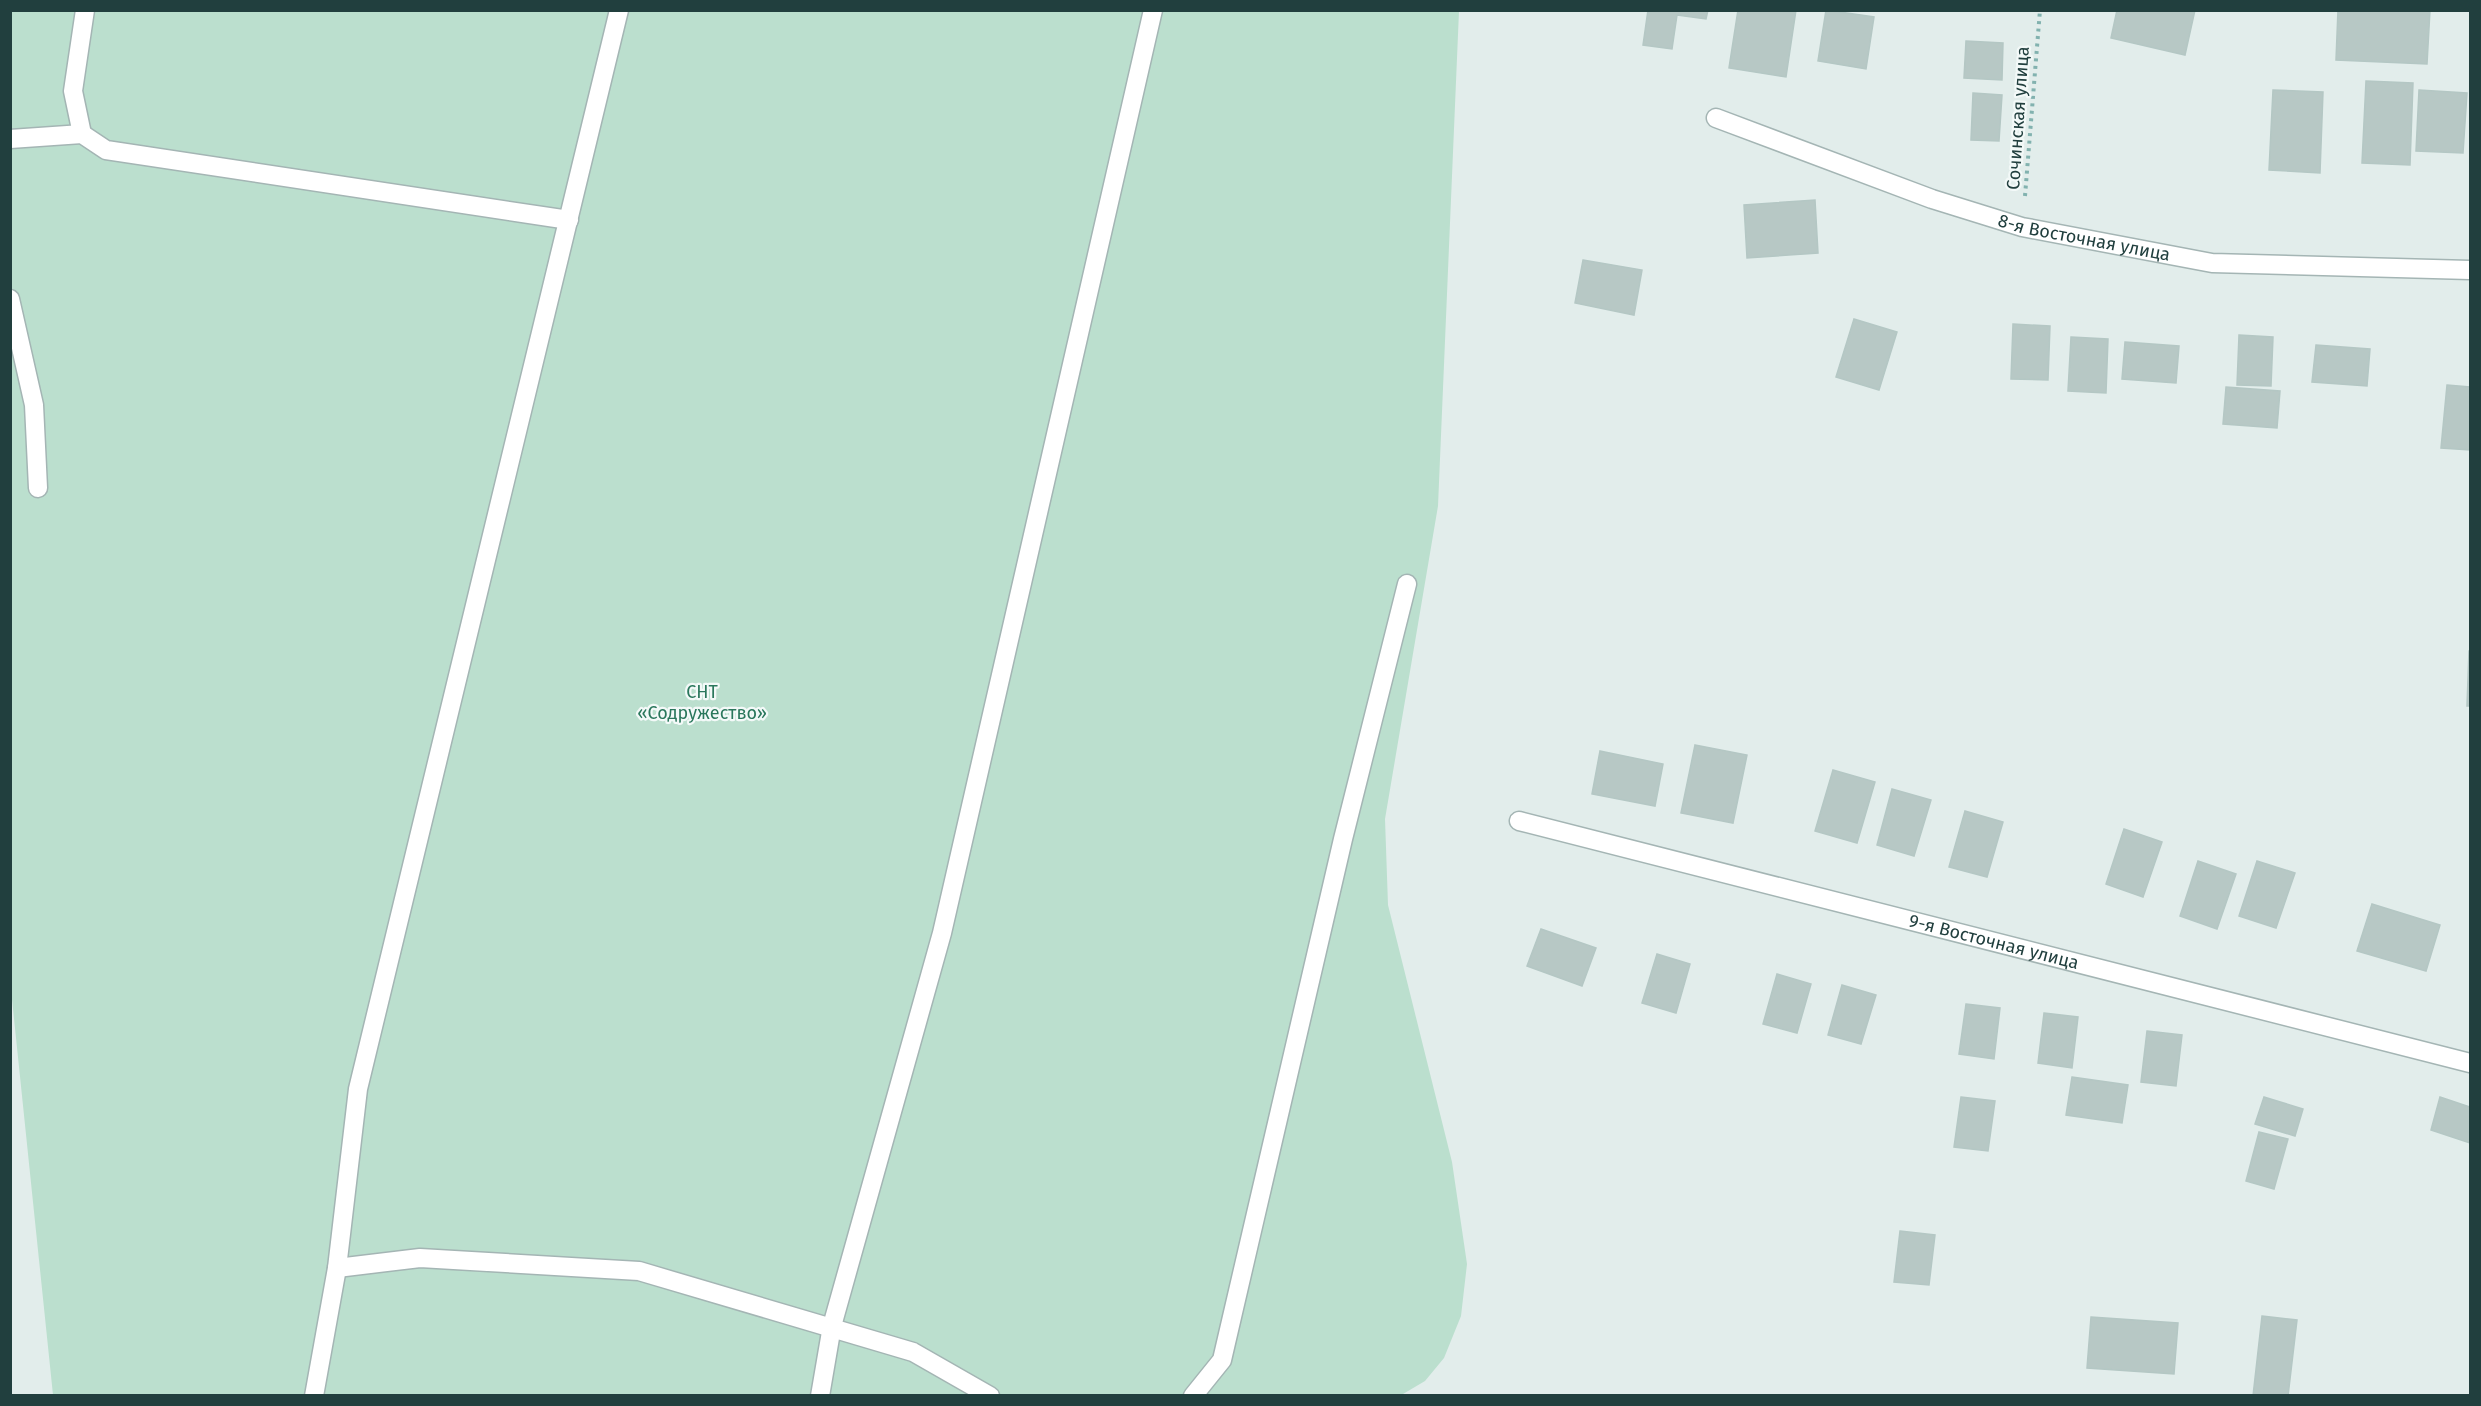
<svg xmlns="http://www.w3.org/2000/svg" width="2481" height="1406" font-family="'Fira Sans',sans-serif">
	<style>
		.green { fill: #bbdfce }
		.building { fill: #b7c8c5; stroke: #b4c7c4; stroke-width: 1.5 }
		.lines { fill: none; stroke-linecap: round; stroke-linejoin: round }
		.service-casing { stroke: #a4b5b4; stroke-width: 21 }
		.minor-casing { stroke: #a4b5b4; stroke-width: 21 }
		.path { stroke: #82b2af; stroke-width: 4; stroke-dasharray: 3 4.5; stroke-linecap: butt }
		.service { stroke: #fff; stroke-width: 18 }
		.minor { stroke: #fff; stroke-width: 18 }
		.labels { text-anchor: middle; dominant-baseline: central; stroke-width: 4.5; stroke-linejoin: round; paint-order: stroke }
		.street-label { font-size: 18px; fill: #213f3e; stroke: #f3f9f8 }
		.park-label { font-size: 18px; fill: #2a775c; stroke: #f3f9f8 }
	</style>
	<rect width="100%" height="100%" fill="#e2edeb"/>
	<!-- green -->
	<polygon class="green" points="10,11 1459,11 1438,506 1385,819 1388,905 1452,1162 1467,1264 1461,1316 1444,1358 1425,1381 1403,1394 1388,1396 53,1395 10,980"/>
	<!-- building -->
	<g class="building">
		<polygon points="1648,10 1708,10 1706,19 1677,15 1672,49 1643,45"/>
		<polygon points="1738,10 1796,10 1786,77 1729,68"/>
		<polygon points="1826,10 1874,17 1866,69 1818,61"/>
		<polygon points="2117,10 2195,10 2185,55 2111,38"/>
		<polygon points="2338,10 2430,10 2427,64 2336,60"/>
		<polygon points="1966,41 2003,43 2002,80 1964,78"/>
		<polygon points="2366,81 2413,83 2410,165 2362,163"/>
		<polygon points="2273,90 2323,92 2320,173 2269,170"/>
		<polygon points="2419,90 2467,93 2463,153 2416,151"/>
		<polygon points="1973,93 2002,95 1999,141 1971,140"/>
		<polygon points="1815,200 1818,253 1747,258 1744,205"/>
		<polygon points="1583,260 1642,270 1634,315 1575,303"/>
		<polygon points="1854,319 1897,332 1879,390 1836,377"/>
		<polygon points="2013,324 2050,326 2048,380 2011,379"/>
		<polygon points="2239,335 2273,337 2271,386 2237,385"/>
		<polygon points="2071,337 2108,339 2106,393 2068,391"/>
		<polygon points="2125,342 2179,346 2176,383 2122,379"/>
		<polygon points="2316,345 2370,349 2367,386 2312,382"/>
		<polygon points="2447,385 2470,387 2470,450 2441,448"/>
		<polygon points="2226,387 2280,391 2277,428 2223,424"/>
		<polygon points="2469,651 2470,651 2470,706 2467,706"/>
		<polygon points="1695,745 1747,755 1733,823 1681,813"/>
		<polygon points="1600,751 1663,764 1655,806 1592,794"/>
		<polygon points="1833,770 1875,782 1857,843 1815,831"/>
		<polygon points="1892,789 1931,800 1914,856 1877,845"/>
		<polygon points="1965,811 2003,822 1987,877 1949,867"/>
		<polygon points="2124,829 2162,842 2143,897 2106,884"/>
		<polygon points="2198,861 2236,874 2217,929 2180,916"/>
		<polygon points="2257,861 2295,873 2276,928 2239,916"/>
		<polygon points="2372,904 2440,925 2426,971 2357,951"/>
		<polygon points="1541,929 1596,948 1582,986 1527,966"/>
		<polygon points="1657,954 1690,964 1676,1013 1642,1003"/>
		<polygon points="1777,974 1811,984 1797,1033 1763,1024"/>
		<polygon points="1842,985 1876,995 1861,1044 1828,1035"/>
		<polygon points="1966,1004 2000,1008 1994,1059 1959,1054"/>
		<polygon points="2044,1013 2078,1017 2072,1068 2038,1063"/>
		<polygon points="2147,1031 2182,1035 2176,1086 2141,1082"/>
		<polygon points="2072,1077 2128,1085 2122,1123 2066,1115"/>
		<polygon points="1961,1097 1995,1101 1988,1151 1954,1147"/>
		<polygon points="2264,1097 2303,1109 2295,1136 2255,1124"/>
		<polygon points="2440,1097 2470,1107 2470,1143 2431,1130"/>
		<polygon points="2259,1132 2288,1139 2274,1189 2246,1181"/>
		<polygon points="1900,1231 1935,1235 1929,1285 1894,1282"/>
		<polygon points="2262,1316 2297,1320 2288,1396 2253,1396"/>
		<polygon points="2091,1317 2178,1323 2174,1374 2087,1368"/>
	</g>
	<g class="lines">
		<!-- service casing -->
		<g class="service-casing">
			<g id="service">
				<polyline points="82,134 73,91 85,10"/>
				<polyline points="10,139 82,134 106,150 569,220"/>
				<polyline points="10,299 34,405 38,488"/>
				<polyline points="314,1396 337,1268 358,1089 619,10"/>
				<polyline points="820,1396 832,1326 942,933 1153,10"/>
				<polyline points="1193,1396 1222,1360 1343,839 1407,584"/>
			</g>
		</g>
		<!-- minor casing -->
		<g class="minor-casing">
			<g id="minor">
				<path id="s1" d="M1716 118 1932 199 2022 227 2212 263 2470 270"/>
				<path id="s2" d="M1519 821 2470 1063"/>
				<polyline points="337,1268 420,1258 639,1271 913,1352 990,1396"/>
			</g>
		</g>
		<!-- path -->
		<polyline class="path" points="2025,196 2040,10"/>
		<!-- service -->
		<use href="#service" class="service"/>
		<!-- minor -->
		<use href="#minor" class="minor"/>
	</g>
	<g class="labels">
		<!-- street labels -->
		<g class="street-label">
			<text transform="translate(2018 118) rotate(-86)">Сочинская улица</text>
			<text stroke="none"><textPath href="#s1" startOffset="388">8-я Восточная улица</textPath></text>
			<text stroke="none"><textPath href="#s2" startOffset="490">9-я Восточная улица</textPath></text>
		</g>
		<!-- park labels -->
		<g class="park-label">
			<text x="702" y="692">СНТ<tspan x="702" dy="21">«Содружество»</tspan></text>
		</g>
	</g>
	<!-- border -->
	<rect width="2481" height="1406" fill="none" stroke="#213f3e" stroke-width="24"/>
</svg>
